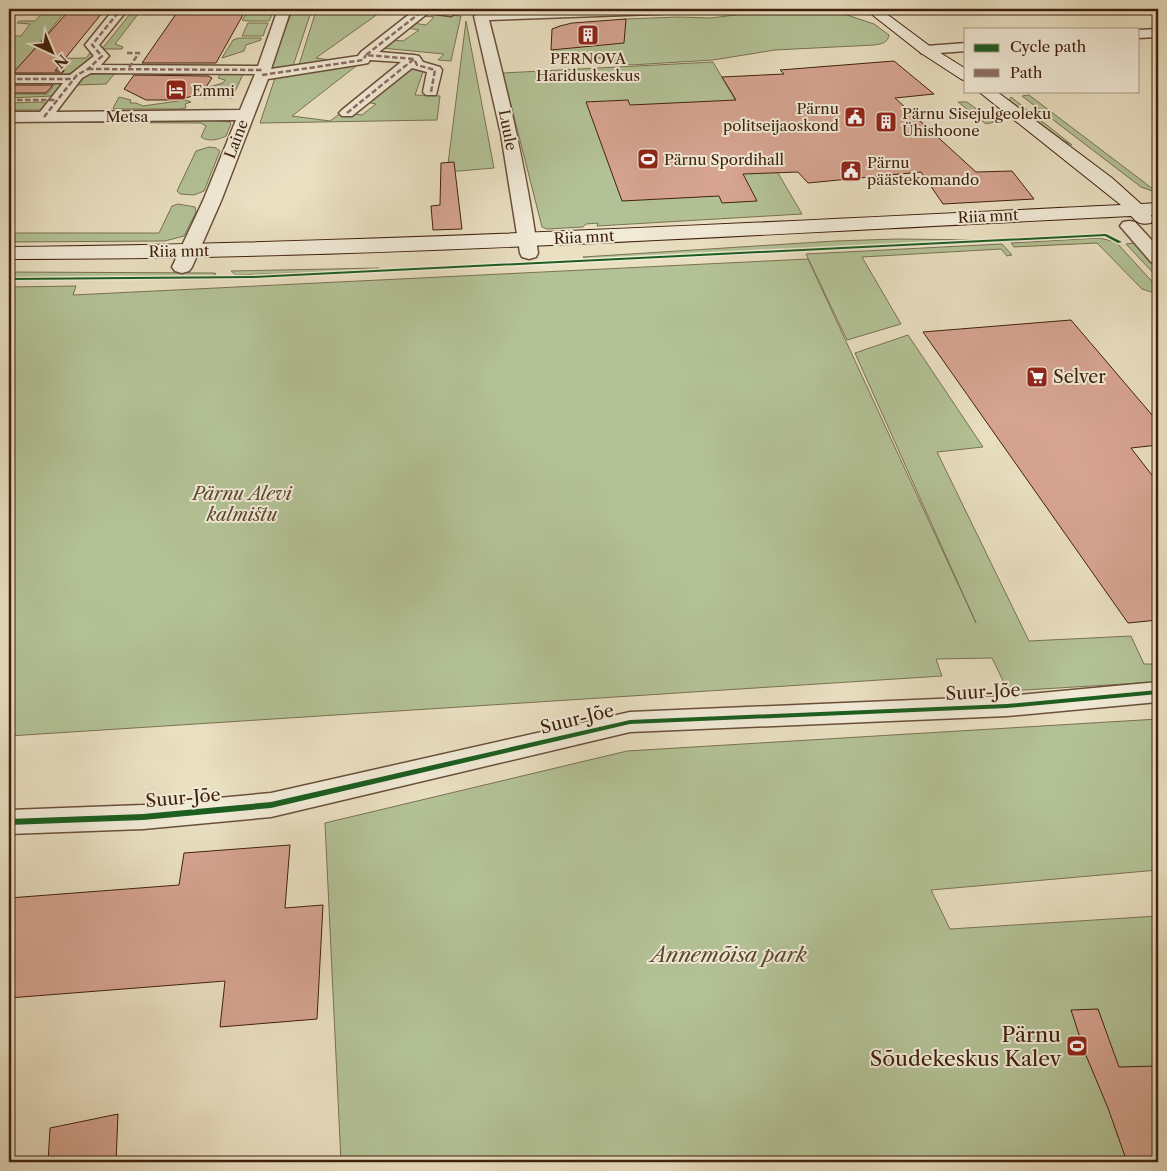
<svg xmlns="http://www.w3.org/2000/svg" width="1167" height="1171" font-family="'Libre Caslon Text',serif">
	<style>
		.green { fill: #b3c296; stroke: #7a7251 }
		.building { fill: #d6a491; stroke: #40210c }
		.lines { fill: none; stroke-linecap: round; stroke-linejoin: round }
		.street-casing { stroke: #6a5039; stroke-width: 3 }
		.secondary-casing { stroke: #40210c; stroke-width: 2 }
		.street { fill: #f1ead7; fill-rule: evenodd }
		.secondary { fill: #f1ead7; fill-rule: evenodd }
		.quiet { stroke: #8d6e63; stroke-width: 2.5; stroke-dasharray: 5.5 2.5; stroke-linecap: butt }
		.cycleway-casing { stroke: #f1ead7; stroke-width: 3 }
		.cycleway { fill: #1b5e20; fill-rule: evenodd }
		.labels { text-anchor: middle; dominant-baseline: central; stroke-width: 4; stroke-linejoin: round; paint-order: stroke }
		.far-poi-label { font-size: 15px; fill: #40210c; stroke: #f1ead7; text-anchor: start }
		.far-street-label { font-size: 15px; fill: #40210c; stroke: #f1ead7 }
		.poi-label { font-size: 18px; fill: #40210c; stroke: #f1ead7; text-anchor: start }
		.park-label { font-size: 18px; font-style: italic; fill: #5d492e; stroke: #f1ead7 }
		.street-label { font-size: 18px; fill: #40210c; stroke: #f1ead7 }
		.near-park-label { font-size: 21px; font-style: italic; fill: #5d492e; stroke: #f1ead7 }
		.near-poi-label { font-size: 21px; fill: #40210c; stroke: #f1ead7; text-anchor: end }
	</style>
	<rect width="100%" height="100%" fill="#e9dfc1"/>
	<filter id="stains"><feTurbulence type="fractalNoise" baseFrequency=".004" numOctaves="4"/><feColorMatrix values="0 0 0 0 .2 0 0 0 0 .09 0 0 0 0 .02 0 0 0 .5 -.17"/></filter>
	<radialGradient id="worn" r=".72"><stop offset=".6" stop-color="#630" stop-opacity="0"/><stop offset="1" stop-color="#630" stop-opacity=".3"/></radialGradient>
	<!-- green -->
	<g class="green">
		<path d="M19 9H75L71 12H65L32 52 34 59 86 58 90 53H94L97 57C85 65 74 74 60 76L65 70H45L41 75 9 77V72L11 69H9V36H21L30 24 17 23 19 21H35L46 9Z"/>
		<polygon points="134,9 142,9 115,44 123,47 122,49 102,49"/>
		<polygon points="293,9 312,9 292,69 269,70"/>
		<polygon points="336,9 361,12 365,9 387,9 416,12 409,20 402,19 408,14 382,11 316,58 344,62 298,68 316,11"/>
		<path d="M835 11 874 24 889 35C888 43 881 44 874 45L775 50 713 60 631 65 593 57 565 56 556 54 553 50 555 48 624 36 621 20 626 19 678 17 711 18 751 13Z"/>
		<polygon points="248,12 273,12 269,21 247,21 242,20"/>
		<polygon points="426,13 461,16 451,61 438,60 444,54 381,48 391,40 403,41 419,30 407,28 413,23 426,25 434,17 423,16"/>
		<polygon points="466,21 494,168 447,172"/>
		<polygon points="248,23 268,23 263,36 242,36"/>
		<polygon points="239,38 261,38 261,40 246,45 244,51 222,58 233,40"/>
		<polygon points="713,62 802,214 597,226 598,223 586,224 583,227 547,229 542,227 503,73"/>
		<polygon points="360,63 292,116 330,121 342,112 362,115 376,104 366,102 411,66 424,69 415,95 440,96 437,120 260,123 276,75"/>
		<polygon points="222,72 244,72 232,98 213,96 205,98 199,95 206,93 209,87 223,83 225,80 218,78"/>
		<polygon points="95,73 115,73 106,84 77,85 84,76"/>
		<polygon points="56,83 64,85 52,96 9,98 9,94 47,94"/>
		<polygon points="1029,95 1145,183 1158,193 1141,187 1022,96"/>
		<polygon points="119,97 131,100 130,103 136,103 143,106 185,100 191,102 185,104 186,108 179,109 114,109 113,108"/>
		<polygon points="1011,97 1072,145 1056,137 1009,101"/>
		<polygon points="43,102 47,105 44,110 9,110 9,103"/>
		<polygon points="958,102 967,102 994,122 986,124"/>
		<path d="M208 120 230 122 231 124 226 136C218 140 208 142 201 137L206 126 201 123 13 122Z"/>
		<polygon points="209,147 216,148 220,151 204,191 194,195 180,194 177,191 196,151"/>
		<polygon points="178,204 195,207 196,212 184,236 165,241 9,242 9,233 159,233 172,206"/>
		<polygon points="1099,238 1116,242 1158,288 1158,294 1142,289 1097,243 1014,247 1011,243"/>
		<polygon points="897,239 983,240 589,260 583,257 835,241"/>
		<polygon points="1134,243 1158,269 1158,278 1126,244"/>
		<polygon points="1002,244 1012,255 1007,256 1001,249 862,257 901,324 847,340 806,254"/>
		<polygon points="808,259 976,623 855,353 908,335 983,447 937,452 1029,641 1131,636 1144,664 1158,664 1158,682 1008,691 992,658 936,659 942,676 9,736 9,287 76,286 73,295"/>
		<polygon points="379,268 374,270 236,275 231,271"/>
		<polygon points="9,272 215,273 216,274 211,276 9,277"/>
		<polygon points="1158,719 1158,870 931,890 950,929 1158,916 1158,1162 341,1162 325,823 627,751"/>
	</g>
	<!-- building -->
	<g class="building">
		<polygon points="67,13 102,13 55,71 64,71 62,73 13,73"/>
		<polygon points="244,13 216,63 142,63 176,14"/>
		<polygon points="626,19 624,43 551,50 552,29 560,26 572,23"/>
		<polygon points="894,61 934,94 895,98 976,172 1012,171 1034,199 943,204 921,172 808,183 798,172 743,174 757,201 722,203 719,196 622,201 586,102 628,100 630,105 736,100 722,77 784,74 780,70"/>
		<polygon points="134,75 208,76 212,78 202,93 179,100 146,100 124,89"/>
		<polygon points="9,85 53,85 46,93 9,93"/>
		<polygon points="454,162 462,229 433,230 431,206 440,205 441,163"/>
		<polygon points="1071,320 1158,422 1158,445 1131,448 1158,483 1158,620 1128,623 923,332"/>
		<polygon points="290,845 285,908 323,905 317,1019 220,1027 225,981 9,998 9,898 179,885 184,853"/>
		<polygon points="1098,1009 1119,1067 1158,1066 1158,1162 1127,1162 1108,1108 1085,1053 1071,1010"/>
		<polygon points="118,1114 116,1162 48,1162 50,1128"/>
	</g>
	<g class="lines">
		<!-- street casing -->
		<g class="street-casing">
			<g id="street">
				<path d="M114 9H128L99 45 109 56 101 65 258 66 278 9H291L271 69 358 56 361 52 416 9H454L458 12 451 16 428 13 379 52 414 55 419 56 423 62 440 67 442 70 436 95H426L423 92 427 72 412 68 352 116H342L339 113 342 110 401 62 370 60 368 63 363 64 268 79 221 201 192 267 189 271 182 273 175 271 172 267 203 201 236 120 9 122V112H40L63 83H9V75H70L94 56 85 45ZM91 73 255 74 240 110 56 112 82 78Z"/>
				<path d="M575 9H690L683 13 489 20C509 97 527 174 538 253L536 257 529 259 522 257 520 253 501 134 474 16 481 12Z"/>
				<polygon points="1158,29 1158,37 1138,38 1138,30"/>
				<polygon points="966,43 966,51 926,54 921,53 919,50 921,47 926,46"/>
				<polygon points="1129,221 1135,222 1158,247 1158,264 1151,262 1120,226 1123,222"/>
				<polygon points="1158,682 1158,702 1007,716 630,732 271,817 143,829 9,834 9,810 143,805 271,793 630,712 1007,696"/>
			</g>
		</g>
		<!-- secondary casing -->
		<g class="secondary-casing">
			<g id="secondary">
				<polygon points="865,9 880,9 931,47 966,69 966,81 961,79 921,53"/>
				<path d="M978 91H996L1112 178 1141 204 1158 203V215H1151L1153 219 1151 223C1141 225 1137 223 1131 216 757 234 383 259 9 259V247C380 243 750 223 1121 205Z"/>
			</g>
		</g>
		<!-- street -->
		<use href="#street" class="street"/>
		<!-- secondary -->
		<use href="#secondary" class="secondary"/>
		<!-- quiet -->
		<g class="quiet">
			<polyline points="422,9 425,9 366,55 414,59 417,65 435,70 431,92"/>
			<polyline points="426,9 451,12"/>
			<polyline points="127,53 139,53 128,69"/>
			<polyline points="88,69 263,70"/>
			<polyline points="262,75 363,60 366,55"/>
			<polyline points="9,79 74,79"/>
			<polyline points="9,100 57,100"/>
			<polyline points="347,113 414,59"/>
			<polyline points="44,117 77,75 88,69 102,56 92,45 121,9"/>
		</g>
		<!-- cycleway casing -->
		<g class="cycleway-casing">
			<g id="cycleway">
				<polygon points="1106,234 1122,242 1118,243 1105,236 253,278 9,280 9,278 253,276"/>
				<polygon points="1158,690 1158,694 1007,708 630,724 271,808 143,820 9,825 9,819 143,814 271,802 630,720 1007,704"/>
			</g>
		</g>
		<!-- cycleway -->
		<use href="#cycleway" class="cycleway"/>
	</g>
	<!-- icons -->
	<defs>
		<g id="building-square" transform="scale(1.125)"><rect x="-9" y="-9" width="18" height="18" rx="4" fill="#8f2418" stroke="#f1ead7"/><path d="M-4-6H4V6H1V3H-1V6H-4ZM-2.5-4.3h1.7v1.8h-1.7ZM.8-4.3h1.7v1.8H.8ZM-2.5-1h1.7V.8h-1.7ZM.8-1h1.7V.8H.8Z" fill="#fff"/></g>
		<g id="hotel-square" transform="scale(1.125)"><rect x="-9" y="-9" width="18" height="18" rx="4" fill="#8f2418" stroke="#f1ead7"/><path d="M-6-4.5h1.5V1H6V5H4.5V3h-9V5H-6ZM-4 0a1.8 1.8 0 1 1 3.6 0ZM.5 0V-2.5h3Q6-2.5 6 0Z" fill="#fff"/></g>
		<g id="civic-square" transform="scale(1.125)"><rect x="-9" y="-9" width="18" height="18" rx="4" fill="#8f2418" stroke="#f1ead7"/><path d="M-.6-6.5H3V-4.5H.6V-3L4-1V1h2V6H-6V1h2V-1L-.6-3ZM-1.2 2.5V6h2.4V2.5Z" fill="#fff"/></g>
		<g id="stadium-square" transform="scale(1.125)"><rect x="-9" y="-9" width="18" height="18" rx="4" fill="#8f2418" stroke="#f1ead7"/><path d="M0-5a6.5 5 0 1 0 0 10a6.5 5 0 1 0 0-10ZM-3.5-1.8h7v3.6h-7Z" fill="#fff"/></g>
		<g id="supermarket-square" transform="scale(1.125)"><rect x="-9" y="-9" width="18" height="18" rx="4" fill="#8f2418" stroke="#f1ead7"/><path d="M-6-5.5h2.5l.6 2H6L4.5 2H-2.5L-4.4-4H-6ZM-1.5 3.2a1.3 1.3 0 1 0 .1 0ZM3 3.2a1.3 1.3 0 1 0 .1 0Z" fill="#fff"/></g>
	</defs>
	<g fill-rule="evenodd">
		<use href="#building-square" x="588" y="35"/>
		<use href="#hotel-square" x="176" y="90"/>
		<use href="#civic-square" x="855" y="117"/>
		<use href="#building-square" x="886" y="122"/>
		<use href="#stadium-square" x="648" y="159"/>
		<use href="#civic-square" x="851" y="171"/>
		<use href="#supermarket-square" x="1037" y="377"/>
		<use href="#stadium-square" x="1077" y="1046"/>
	</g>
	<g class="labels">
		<!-- far-poi labels -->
		<g class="far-poi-label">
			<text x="588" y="58" text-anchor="middle">PERNOVA<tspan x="588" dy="17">Hariduskeskus</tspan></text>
			<text x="192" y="90">Emmi</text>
			<text x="839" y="108" text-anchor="end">Pärnu<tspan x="839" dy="17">politseijaoskond</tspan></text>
			<text x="902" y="113">Pärnu Sisejulgeoleku<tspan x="902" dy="17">Ühishoone</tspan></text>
			<text x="664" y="159">Pärnu Spordihall</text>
			<text x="867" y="162">Pärnu<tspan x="867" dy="17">päästekomando</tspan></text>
		</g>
		<!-- far-street labels -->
		<g class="far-street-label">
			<text x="127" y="116">Metsa</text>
			<text transform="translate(508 130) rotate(79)">Luule</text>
			<text transform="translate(236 139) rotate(-69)">Laine</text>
			<text transform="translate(988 216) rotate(-3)">Riia mnt</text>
			<text transform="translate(584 237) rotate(-3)">Riia mnt</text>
			<text transform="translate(179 251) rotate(-1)">Riia mnt</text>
		</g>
		<!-- poi labels -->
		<g class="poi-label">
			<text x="1053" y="377">Selver</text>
		</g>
		<!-- park labels -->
		<g class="park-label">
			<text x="242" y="494">Pärnu Alevi<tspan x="242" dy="21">kalmistu</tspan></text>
		</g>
		<!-- street labels -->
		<g class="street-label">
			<text transform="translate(983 692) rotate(-3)">Suur-Jõe</text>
			<text transform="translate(577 719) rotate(-14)">Suur-Jõe</text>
			<text transform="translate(183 798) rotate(-5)">Suur-Jõe</text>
		</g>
		<!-- near-park labels -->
		<g class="near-park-label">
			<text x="729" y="954">Annemõisa park</text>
		</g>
		<!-- near-poi labels -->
		<g class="near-poi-label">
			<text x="1061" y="1034">Pärnu<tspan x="1061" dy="24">Sõudekeskus Kalev</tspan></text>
		</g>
	</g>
	<!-- margin -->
	<rect width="1167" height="1171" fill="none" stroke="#e9dfc1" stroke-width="30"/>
	<rect x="10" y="10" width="1147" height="1151" fill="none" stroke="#40210c" stroke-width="2.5"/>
	<rect x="15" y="15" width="1137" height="1141" fill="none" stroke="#40210c"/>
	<!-- legend -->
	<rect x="964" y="28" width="175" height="65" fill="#f1ead7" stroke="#aa9a86"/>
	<rect x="974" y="44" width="25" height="8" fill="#1b5e20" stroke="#aa9a86"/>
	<text x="1010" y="52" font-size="15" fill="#40210c">Cycle path</text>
	<rect x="974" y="69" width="25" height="8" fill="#8d6e63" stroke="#aa9a86"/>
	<text x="1010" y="78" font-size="15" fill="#40210c">Path</text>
	<!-- north arrow -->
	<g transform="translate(52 52) rotate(136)" stroke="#f1ead7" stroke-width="4" paint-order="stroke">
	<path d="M0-4L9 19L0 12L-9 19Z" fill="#40210c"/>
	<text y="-8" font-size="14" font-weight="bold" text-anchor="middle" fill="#40210c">N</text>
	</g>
	<rect width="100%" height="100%" filter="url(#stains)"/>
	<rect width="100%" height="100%" fill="url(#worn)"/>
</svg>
